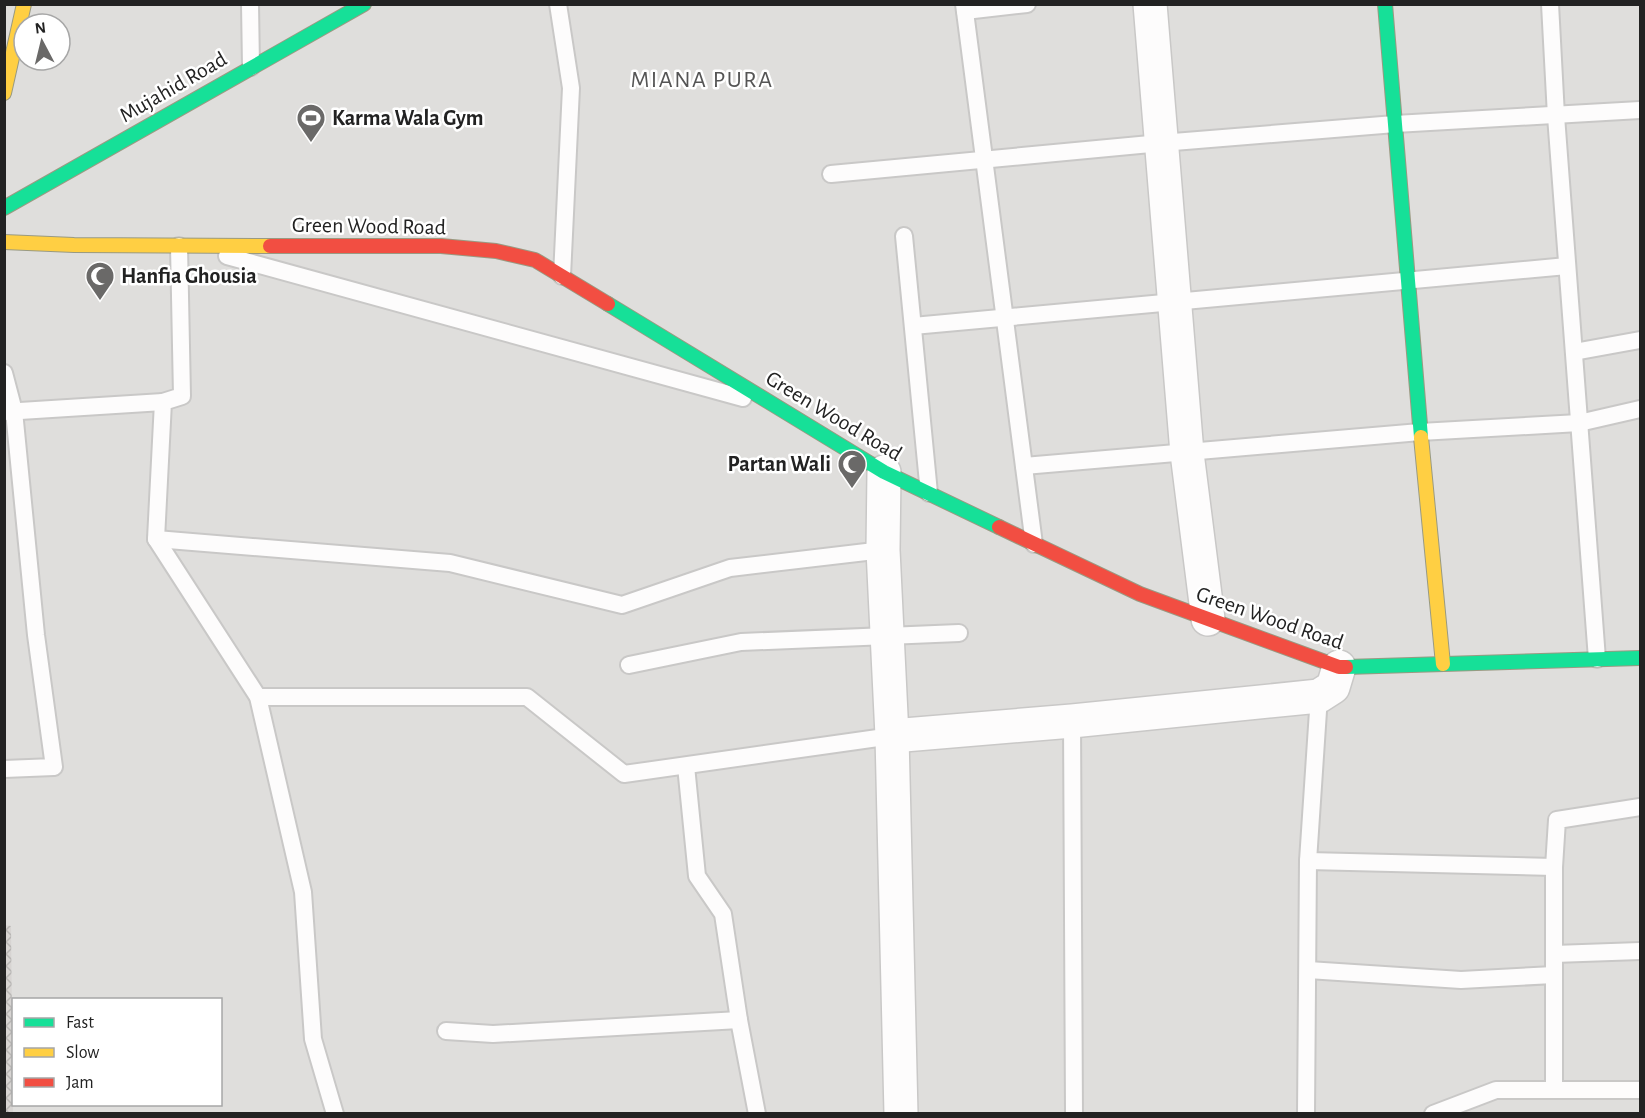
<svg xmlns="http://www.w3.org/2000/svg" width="1645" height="1118" font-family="'Alegreya Sans',sans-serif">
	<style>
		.residential { fill: #dfdedc; fill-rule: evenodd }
		.building { fill: url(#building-cross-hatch) }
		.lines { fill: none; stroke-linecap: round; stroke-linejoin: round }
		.lane-casing { stroke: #c9c8c7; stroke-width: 20 }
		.street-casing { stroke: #c9c8c7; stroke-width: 36 }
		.fast-casing { stroke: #999a82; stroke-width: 16 }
		.slow-casing { stroke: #999a82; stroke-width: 16 }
		.jam-casing { stroke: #999a82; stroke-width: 16 }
		.lane { stroke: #fdfcfc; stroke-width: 16 }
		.street { stroke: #fdfcfc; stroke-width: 33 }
		.fast { stroke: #16e098; stroke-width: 14 }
		.slow { stroke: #ffcf43; stroke-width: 14 }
		.jam { stroke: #f24e42; stroke-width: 14 }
		.labels { text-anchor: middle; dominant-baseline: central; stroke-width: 5; stroke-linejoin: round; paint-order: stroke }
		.street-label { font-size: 22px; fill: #222; stroke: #fff }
		.poi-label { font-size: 22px; font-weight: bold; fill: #222; stroke: #fff; text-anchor: start }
		.neighbourhood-label { font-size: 24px; letter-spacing: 1.5px; fill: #555; stroke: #fff }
	</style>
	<defs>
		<pattern id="building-cross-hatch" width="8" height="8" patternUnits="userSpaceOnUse" patternTransform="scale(1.5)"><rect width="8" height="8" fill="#d7d4d2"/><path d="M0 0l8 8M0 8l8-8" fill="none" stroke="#b8b6b4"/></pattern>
	</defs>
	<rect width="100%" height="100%" fill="#f0eeeb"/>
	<!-- residential -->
	<path class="residential" d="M5 5H1640V1113H5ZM24 24H60V60H24ZM14 1000H220V1104H14Z"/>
	<!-- building -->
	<polygon class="building" points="4,925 11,926 13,1114 4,1114"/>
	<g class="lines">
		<!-- lane casing -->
		<g class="lane-casing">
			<g id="lane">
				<polyline points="250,4 251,67"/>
				<polyline points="558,4 571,88 562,276"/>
				<polyline points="964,4 1034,544"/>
				<polyline points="1550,4 1556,116 1597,659"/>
				<polyline points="965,11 1027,4"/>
				<polyline points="831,174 1161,143 1395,124 1640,110"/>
				<polyline points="904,236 929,493"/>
				<polyline points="179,246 182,396 163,402 156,539 258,697 303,892 313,1039 335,1114"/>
				<polyline points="227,256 743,398"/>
				<polyline points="913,326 1567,266"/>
				<polyline points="1574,352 1640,340"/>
				<polyline points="4,373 14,411 36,635 54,767 4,769"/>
				<polyline points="4,412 163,402"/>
				<polyline points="1024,466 1420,432 1579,423 1640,409"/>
				<polyline points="156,539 450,563 622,605 730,568 883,550"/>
				<polyline points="629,665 741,642 959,633"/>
				<polyline points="258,697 527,697 624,774 892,736"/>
				<polyline points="1072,721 1074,1114"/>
				<polyline points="686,766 697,876 723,914 739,1020 757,1114"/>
				<polyline points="1308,861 1554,867"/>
				<polyline points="1554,954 1640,951"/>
				<polyline points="1308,970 1461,980 1554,975"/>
				<polyline points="446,1031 493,1034 739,1020"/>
				<polyline points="1554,1090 1554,867 1557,820 1640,807"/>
				<polyline points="1306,1114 1308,861 1319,696"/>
				<polyline points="1433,1114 1496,1090 1640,1090"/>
			</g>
		</g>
		<!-- street casing -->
		<g class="street-casing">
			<g id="street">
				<polyline points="1150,4 1187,453 1208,619"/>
				<polyline points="884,472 883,550 892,736 901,1114"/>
				<polyline points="892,736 1072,721 1319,696 1333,687 1339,667"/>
			</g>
		</g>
		<!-- fast casing -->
		<g class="fast-casing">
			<g id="fast">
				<polyline points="1385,4 1421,437"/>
				<polyline points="4,208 364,4"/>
				<polyline points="608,304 884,472 999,527"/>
				<polyline points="1346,667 1640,658"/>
			</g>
		</g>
		<!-- slow casing -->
		<g class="slow-casing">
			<g id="slow">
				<polyline points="4,93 24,4"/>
				<polyline points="4,242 74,245 270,246"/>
				<polyline points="1421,437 1443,664"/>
			</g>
		</g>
		<!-- jam casing -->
		<g class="jam-casing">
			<g id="jam">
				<polyline points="270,246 441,246 496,251 535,260 608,304"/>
				<polyline points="999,527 1140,594 1339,667 1346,667"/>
			</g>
		</g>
		<!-- lane -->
		<use href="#lane" class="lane"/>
		<!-- street -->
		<use href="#street" class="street"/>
		<!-- fast -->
		<use href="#fast" class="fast"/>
		<!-- slow -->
		<use href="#slow" class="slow"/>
		<!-- jam -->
		<use href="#jam" class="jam"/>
	</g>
	<!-- icons -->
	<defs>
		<g id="stadium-pin" transform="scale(1.5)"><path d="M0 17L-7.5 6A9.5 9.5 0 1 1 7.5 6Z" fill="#6a6968" stroke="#fff"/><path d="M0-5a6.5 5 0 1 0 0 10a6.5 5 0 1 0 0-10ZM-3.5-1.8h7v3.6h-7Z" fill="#fff"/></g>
		<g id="mosque-pin" transform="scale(1.5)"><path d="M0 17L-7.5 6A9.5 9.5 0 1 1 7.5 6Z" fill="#6a6968" stroke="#fff"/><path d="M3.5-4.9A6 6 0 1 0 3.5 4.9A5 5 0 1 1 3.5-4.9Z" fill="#fff"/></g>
	</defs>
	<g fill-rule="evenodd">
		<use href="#stadium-pin" x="311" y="118"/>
		<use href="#mosque-pin" x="100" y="276"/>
		<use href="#mosque-pin" x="852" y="464"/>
	</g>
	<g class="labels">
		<!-- street labels -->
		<g class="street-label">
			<text transform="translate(173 87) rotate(-30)">Mujahid Road</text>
			<text transform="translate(369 226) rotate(1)">Green Wood Road</text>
			<text transform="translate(834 416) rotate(31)">Green Wood Road</text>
			<text transform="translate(1270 618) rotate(19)">Green Wood Road</text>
		</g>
		<!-- poi labels -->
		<g class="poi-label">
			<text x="332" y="118">Karma Wala Gym</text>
			<text x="121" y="276">Hanfia Ghousia</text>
			<text x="831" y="464" text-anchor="end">Partan Wali</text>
		</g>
		<!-- neighbourhood labels -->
		<g class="neighbourhood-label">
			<text x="702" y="80">MIANA PURA</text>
		</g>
	</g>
	<!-- border -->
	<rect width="1645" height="1118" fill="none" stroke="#222222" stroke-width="12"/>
	<!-- legend -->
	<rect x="12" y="998" width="210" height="108" fill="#ffffff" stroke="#a7a7a7" stroke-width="1.5"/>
	<rect x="24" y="1018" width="30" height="9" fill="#16e098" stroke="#a7a7a7" stroke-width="1.5"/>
	<text x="66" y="1028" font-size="18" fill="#222222">Fast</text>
	<rect x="24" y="1048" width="30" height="9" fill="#ffcf43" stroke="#a7a7a7" stroke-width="1.5"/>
	<text x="66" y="1058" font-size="18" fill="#222222">Slow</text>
	<rect x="24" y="1078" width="30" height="9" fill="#f24e42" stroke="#a7a7a7" stroke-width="1.5"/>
	<text x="66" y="1088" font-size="18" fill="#222222">Jam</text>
	<!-- north arrow -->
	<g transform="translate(42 42) rotate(353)"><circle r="28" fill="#ffffff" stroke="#a7a7a7" stroke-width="1.5"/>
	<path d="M0-4.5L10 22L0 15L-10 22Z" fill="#6a6968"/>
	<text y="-9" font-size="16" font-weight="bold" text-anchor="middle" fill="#222222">N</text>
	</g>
</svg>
